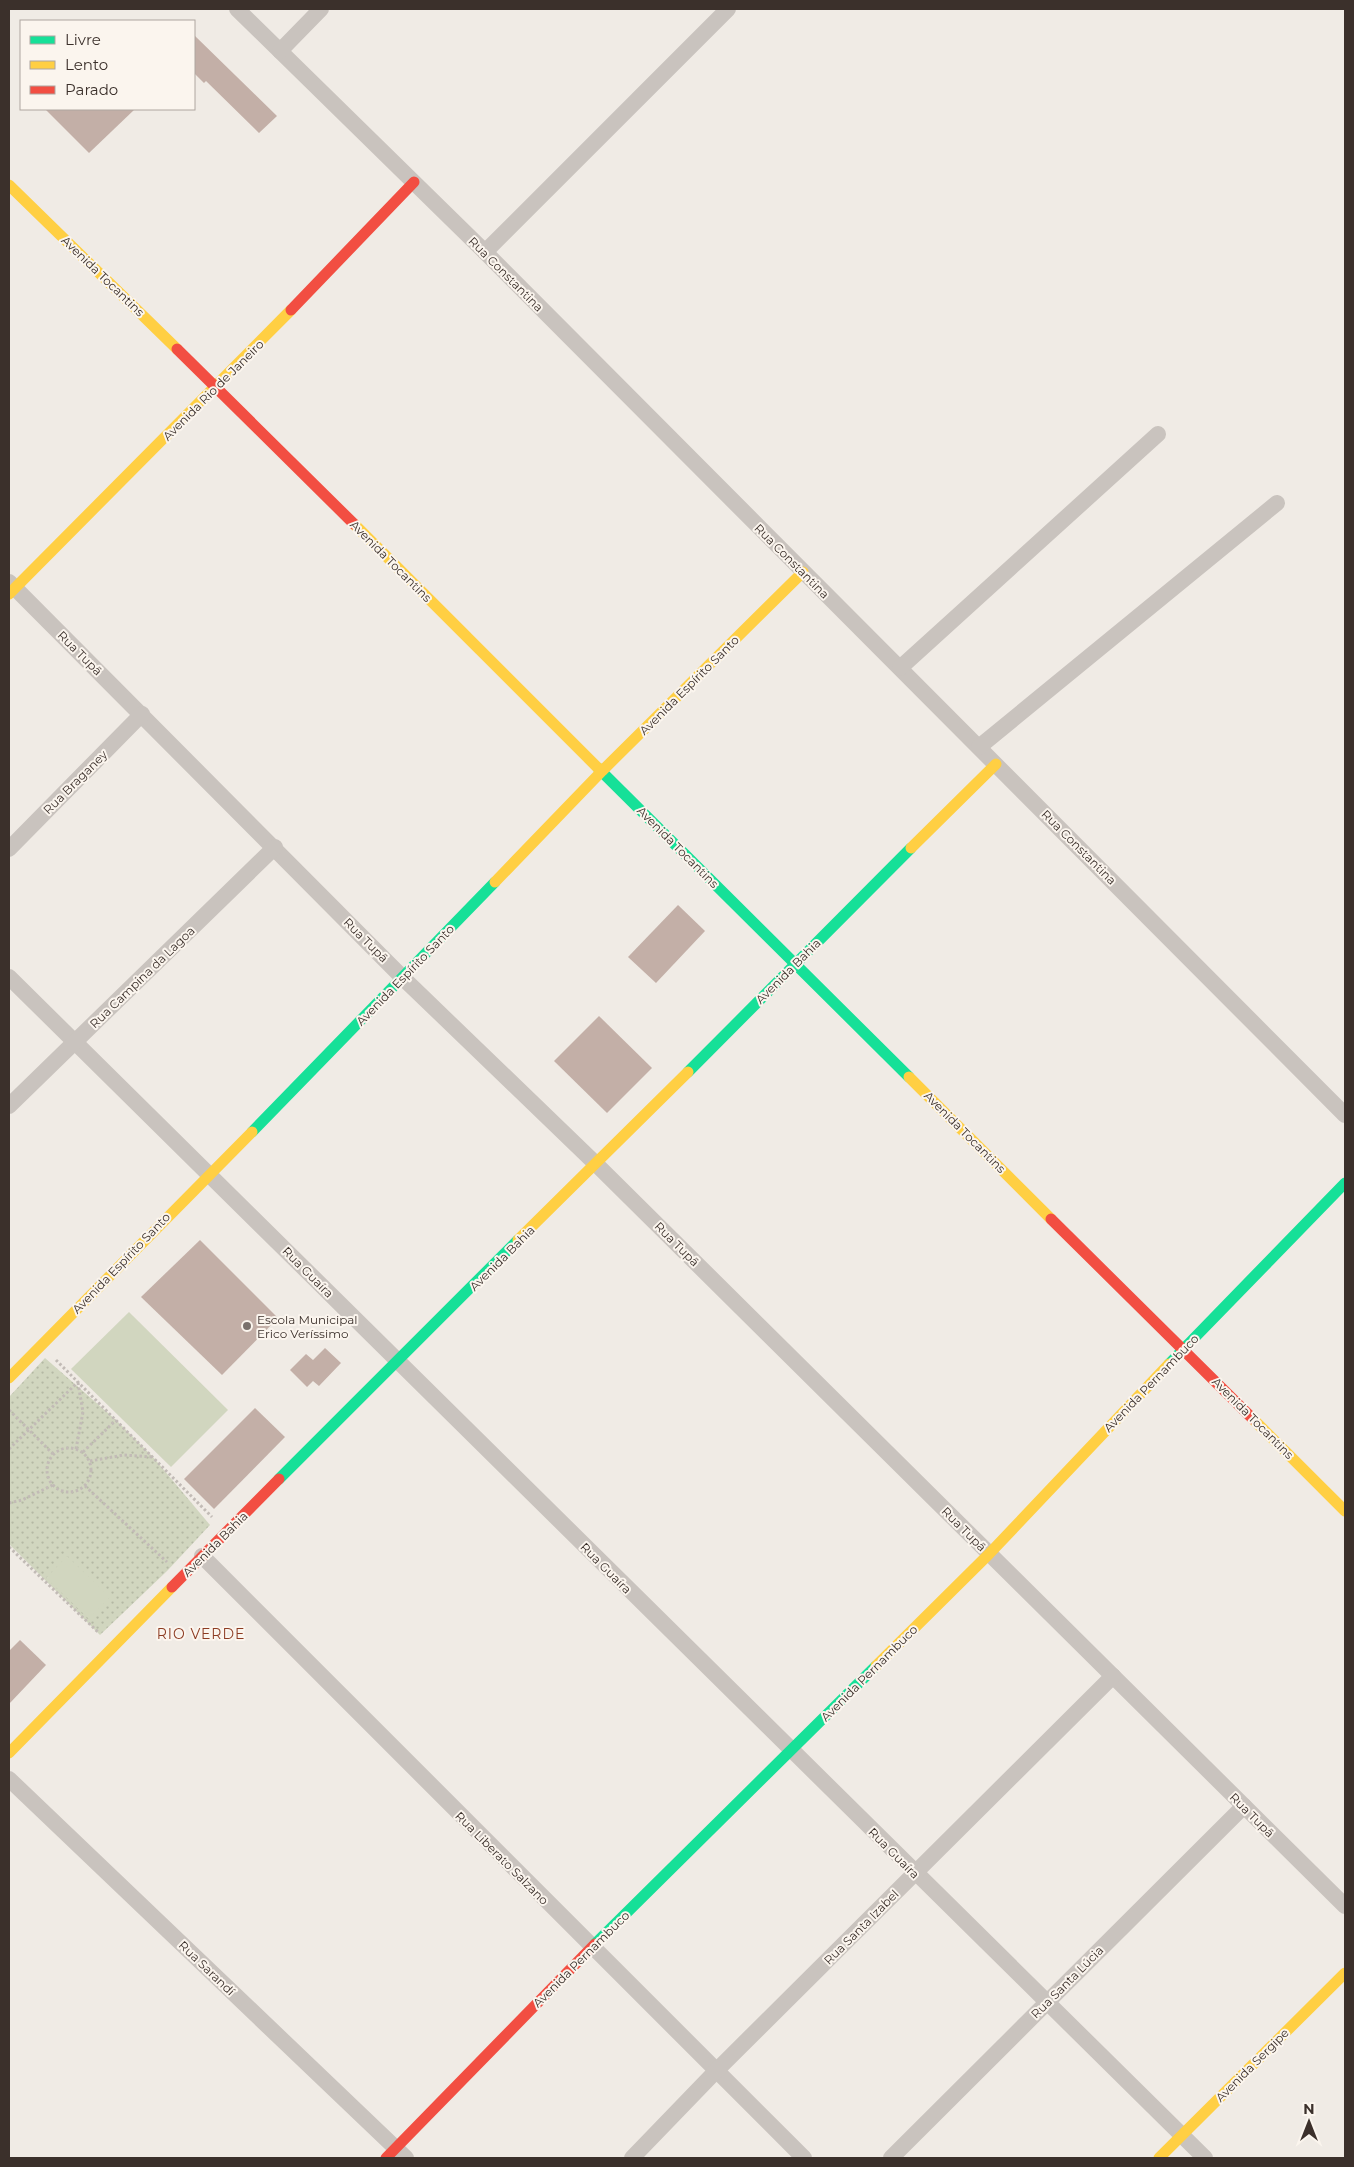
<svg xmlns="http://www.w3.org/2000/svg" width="1354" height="2167" font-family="Montserrat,sans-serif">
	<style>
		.grass { fill: url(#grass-dots) }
		.garden { fill: #d1d6bf }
		.building { fill: #c3afa7 }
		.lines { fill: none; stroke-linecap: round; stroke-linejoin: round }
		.path { stroke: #c2bbb6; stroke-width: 3; stroke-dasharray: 2.5 2.5; stroke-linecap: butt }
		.street { stroke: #c9c3be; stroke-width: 16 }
		.fast { stroke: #16e098; stroke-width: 11 }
		.slow { stroke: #ffcf43; stroke-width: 11 }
		.jam { stroke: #f24e42; stroke-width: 11 }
		.poi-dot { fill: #7a716c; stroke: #fbf5ee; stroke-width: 2 }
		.labels { text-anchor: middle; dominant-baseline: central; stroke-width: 4; stroke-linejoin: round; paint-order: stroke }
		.street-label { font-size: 12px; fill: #3b302b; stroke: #fbf5ee }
		.poi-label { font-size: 12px; fill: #3b302b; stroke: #fbf5ee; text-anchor: start }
		.neighbourhood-label { font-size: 14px; letter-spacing: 1px; fill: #8c3b22; stroke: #fbf5ee }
	</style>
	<defs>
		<pattern id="grass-dots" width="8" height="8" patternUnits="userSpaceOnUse" patternTransform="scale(1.25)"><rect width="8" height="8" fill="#d1d6bf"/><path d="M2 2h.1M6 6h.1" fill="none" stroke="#b4b8a4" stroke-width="1.8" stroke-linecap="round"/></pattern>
	</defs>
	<rect width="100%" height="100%" fill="#f0ebe5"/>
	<!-- grass -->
	<polygon class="grass" points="45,1358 116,1420 153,1457 210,1525 167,1571 100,1635 9,1544 9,1397"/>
	<!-- garden -->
	<g class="garden">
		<polygon points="129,1312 228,1410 171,1467 71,1369"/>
		<polygon points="67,1556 110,1597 89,1619 46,1578"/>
	</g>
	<!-- building -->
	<g class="building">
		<polygon points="194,35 277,116 259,133 206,81 204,83 194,73"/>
		<polygon points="45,109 135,109 89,153"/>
		<polygon points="678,905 705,931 656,983 628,957"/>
		<polygon points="599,1016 652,1068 607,1113 554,1061"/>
		<polygon points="200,1240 278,1318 222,1375 141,1297"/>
		<polygon points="325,1348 341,1363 319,1386 313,1381 307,1387 290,1370 306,1354 313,1360"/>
		<polygon points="255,1408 285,1437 214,1509 184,1479"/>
		<polygon points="20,1640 46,1665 9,1704 9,1651"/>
	</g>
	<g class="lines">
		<!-- path -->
		<g class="path">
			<polyline points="56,1360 212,1517"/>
			<polyline points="9,1410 53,1454"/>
			<circle cx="69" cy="1470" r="22"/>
			<polyline points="9,1449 78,1382"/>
			<polyline points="76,1449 83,1412 78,1383"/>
			<polyline points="83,1452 116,1420"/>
			<polyline points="90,1461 124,1455 152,1457"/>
			<polyline points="85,1486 167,1562"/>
			<polyline points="9,1503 22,1500 53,1485"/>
			<polyline points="9,1547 99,1633"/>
		</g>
		<!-- street -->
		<g class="street">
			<polyline points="237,9 485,252 1345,1115"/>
			<polyline points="280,51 321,9"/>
			<polyline points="485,252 728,9"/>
			<polyline points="9,582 403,978 597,1165 1345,1906"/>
			<polyline points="900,668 1158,434"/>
			<polyline points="979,747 1277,503"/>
			<polyline points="9,849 142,714"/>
			<polyline points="9,977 1205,2158"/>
			<polyline points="9,1106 275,847"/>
			<polyline points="202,1556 804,2158"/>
			<polyline points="9,1779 406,2158"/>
			<polyline points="632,2158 716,2071 1113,1676"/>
			<polyline points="891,2158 1244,1806"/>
		</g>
		<!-- fast -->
		<g class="fast">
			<polyline points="598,768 909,1077"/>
			<polyline points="688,1072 911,848"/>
			<polyline points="252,1132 495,882"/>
			<polyline points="1169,1364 1345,1183"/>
			<polyline points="279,1479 518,1240"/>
			<polyline points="595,1944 876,1666"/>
		</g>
		<!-- slow -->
		<g class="slow">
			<polyline points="9,185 177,349"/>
			<polyline points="354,524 598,768"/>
			<polyline points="9,594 291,310"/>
			<polyline points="911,848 996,764"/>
			<polyline points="495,882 602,771 803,572"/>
			<polyline points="909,1077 1051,1219"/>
			<polyline points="518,1240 688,1072"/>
			<polyline points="9,1378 252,1132"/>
			<polyline points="1253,1419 1345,1511"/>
			<polyline points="876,1666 989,1554 1169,1364"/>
			<polyline points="9,1753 172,1587"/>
			<polyline points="1159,2158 1345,1973"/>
		</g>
		<!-- jam -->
		<g class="jam">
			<polyline points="291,310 414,182"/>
			<polyline points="177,349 354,524"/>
			<polyline points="1051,1219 1253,1419"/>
			<polyline points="172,1587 279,1479"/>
			<polyline points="386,2158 595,1944"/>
		</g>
	</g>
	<!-- markers -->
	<circle class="poi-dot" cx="247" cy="1326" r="5"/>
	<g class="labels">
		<!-- street labels -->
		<g class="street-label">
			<text transform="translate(506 274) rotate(45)">Rua Constantina</text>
			<text transform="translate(103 276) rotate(44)">Avenida Tocantins</text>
			<text transform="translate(213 390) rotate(-45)">Avenida Rio de Janeiro</text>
			<text transform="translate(391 561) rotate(45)">Avenida Tocantins</text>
			<text transform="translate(792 561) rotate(45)">Rua Constantina</text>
			<text transform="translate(80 653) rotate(45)">Rua Tupã</text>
			<text transform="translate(689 685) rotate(-45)">Avenida Espírito Santo</text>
			<text transform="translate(75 782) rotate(-45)">Rua Braganey</text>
			<text transform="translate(678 847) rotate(45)">Avenida Tocantins</text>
			<text transform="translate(1079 847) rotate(45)">Rua Constantina</text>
			<text transform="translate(366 940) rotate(45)">Rua Tupã</text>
			<text transform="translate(788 971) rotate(-45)">Avenida Bahia</text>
			<text transform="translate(405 975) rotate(-46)">Avenida Espírito Santo</text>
			<text transform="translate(142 977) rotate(-44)">Rua Campina da Lagoa</text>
			<text transform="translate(965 1132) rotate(45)">Avenida Tocantins</text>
			<text transform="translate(677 1244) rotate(45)">Rua Tupã</text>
			<text transform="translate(502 1258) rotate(-45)">Avenida Bahia</text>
			<text transform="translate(121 1263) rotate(-46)">Avenida Espírito Santo</text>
			<text transform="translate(308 1272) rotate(45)">Rua Guaíra</text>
			<text transform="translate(1151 1383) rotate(-46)">Avenida Pernambuco</text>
			<text transform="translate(1253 1418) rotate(45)">Avenida Tocantins</text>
			<text transform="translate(964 1529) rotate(45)">Rua Tupã</text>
			<text transform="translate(215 1544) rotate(-45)">Avenida Bahia</text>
			<text transform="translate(606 1568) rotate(45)">Rua Guaíra</text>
			<text transform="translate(869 1673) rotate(-45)">Avenida Pernambuco</text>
			<text transform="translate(1252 1815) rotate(45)">Rua Tupã</text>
			<text transform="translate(894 1853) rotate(45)">Rua Guaíra</text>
			<text transform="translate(502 1858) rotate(45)">Rua Liberato Salzano</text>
			<text transform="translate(861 1927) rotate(-45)">Rua Santa Izabel</text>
			<text transform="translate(581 1959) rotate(-45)">Avenida Pernambuco</text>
			<text transform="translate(207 1968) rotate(44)">Rua Sarandí</text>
			<text transform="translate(1067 1982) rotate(-45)">Rua Santa Lúcia</text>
			<text transform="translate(1252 2065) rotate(-45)">Avenida Sergipe</text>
		</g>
		<!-- poi labels -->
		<g class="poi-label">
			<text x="257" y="1319">Escola Municipal<tspan x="257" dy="14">Erico Veríssimo</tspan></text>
		</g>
		<!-- neighbourhood labels -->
		<g class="neighbourhood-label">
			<text x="201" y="1634">RIO VERDE</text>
		</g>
	</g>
	<!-- border -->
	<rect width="1354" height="2167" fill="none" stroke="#3b302b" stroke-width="20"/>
	<!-- legend -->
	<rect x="20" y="20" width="175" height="90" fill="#fbf5ee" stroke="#aea6a0"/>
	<rect x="30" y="36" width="25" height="8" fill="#16e098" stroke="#aea6a0"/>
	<text x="65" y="45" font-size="15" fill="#3b302b">Livre</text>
	<rect x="30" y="61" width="25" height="8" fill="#ffcf43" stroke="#aea6a0"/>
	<text x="65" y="70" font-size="15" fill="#3b302b">Lento</text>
	<rect x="30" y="86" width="25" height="8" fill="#f24e42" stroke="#aea6a0"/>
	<text x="65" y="95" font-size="15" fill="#3b302b">Parado</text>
	<!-- north arrow -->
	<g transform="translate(1309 2122)" stroke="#fbf5ee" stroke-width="4" paint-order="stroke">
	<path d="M0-4L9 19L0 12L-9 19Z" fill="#3b302b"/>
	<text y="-8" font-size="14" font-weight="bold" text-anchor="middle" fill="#3b302b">N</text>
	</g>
</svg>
